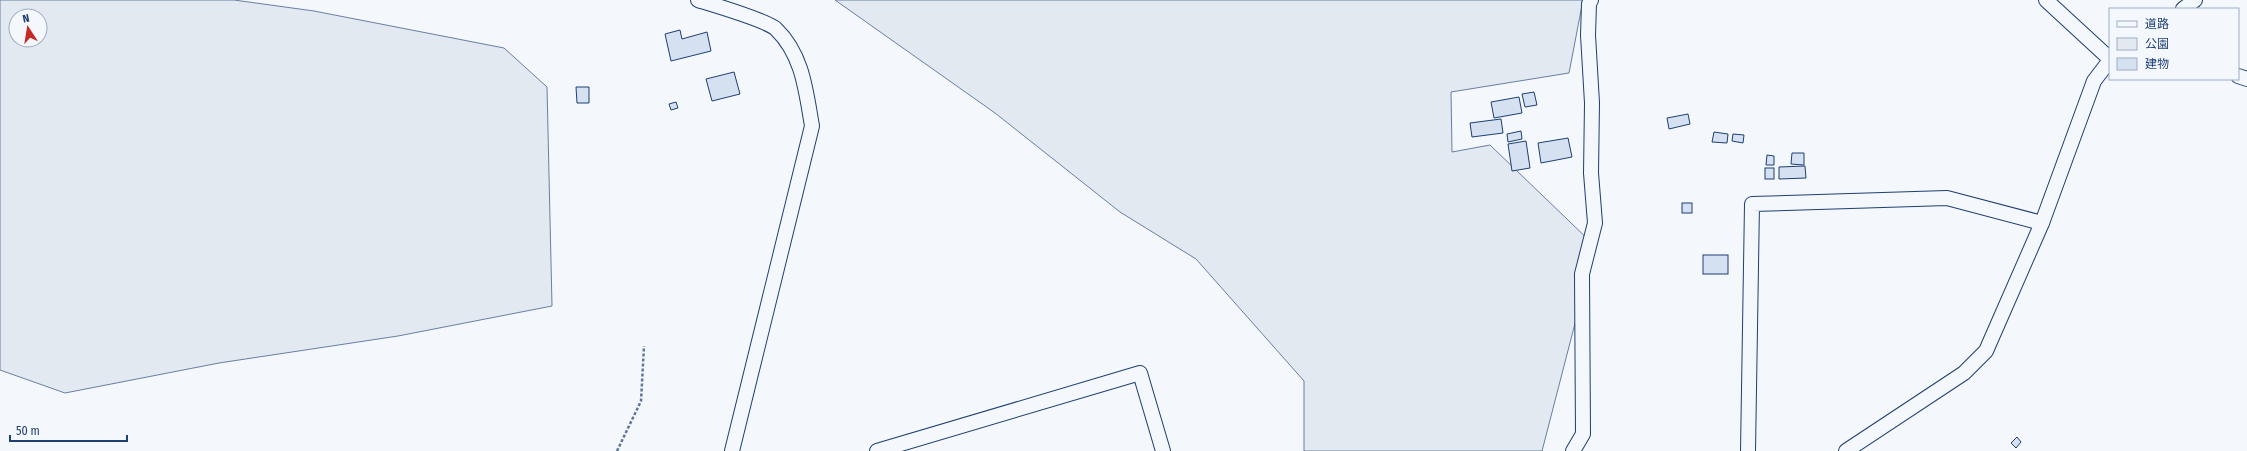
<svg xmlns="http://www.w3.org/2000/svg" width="2247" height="451" font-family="'Fira Sans Condensed','Noto Sans JP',sans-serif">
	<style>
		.green { fill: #e3e9f0; stroke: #687fa3; fill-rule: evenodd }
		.building { fill: #d5e0f0; stroke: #1d3f73 }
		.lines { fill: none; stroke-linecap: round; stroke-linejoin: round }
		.street-casing { stroke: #1d3f73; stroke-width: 16 }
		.path { stroke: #5e769c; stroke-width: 2.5; stroke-dasharray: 3 2; stroke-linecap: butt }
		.street { stroke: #f4f7fb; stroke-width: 14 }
	</style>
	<rect width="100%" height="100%" fill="#f4f7fb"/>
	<!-- green -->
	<g class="green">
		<path d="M0 0H234L314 11 504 48 547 87 552 306 398 336 219 363 65 393 0 370ZM16 16H40V40H16Z"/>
		<polygon points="835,0 1583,0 1569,73 1451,92 1452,152 1490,145 1595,246 1542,451 1304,451 1304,381 1196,259 1120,212 995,113"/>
	</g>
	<!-- building -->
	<g class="building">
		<polygon points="680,30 682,39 707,32 711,51 671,61 665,34"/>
		<polygon points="734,72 740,94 712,101 706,79"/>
		<polygon points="576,87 589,87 589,103 577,103"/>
		<polygon points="1534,92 1537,105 1525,107 1522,94"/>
		<polygon points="1519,97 1522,113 1494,118 1491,102"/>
		<polygon points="676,102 678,108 671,110 669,104"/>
		<polygon points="1688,114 1690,124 1669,129 1667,118"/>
		<polygon points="1501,119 1503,133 1472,137 1470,123"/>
		<polygon points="1521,131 1522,139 1508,142 1507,134"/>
		<polygon points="1714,132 1728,134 1727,143 1712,142"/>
		<polygon points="1733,134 1744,135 1743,143 1732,141"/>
		<polygon points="1568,138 1572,157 1541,163 1538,143"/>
		<polygon points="1526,141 1530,168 1512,171 1508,144"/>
		<polygon points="1792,153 1804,153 1804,165 1791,164"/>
		<polygon points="1767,155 1774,156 1774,165 1766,165"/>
		<polygon points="1805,166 1806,178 1779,179 1779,167"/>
		<rect x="1765" y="168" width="9" height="11"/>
		<rect x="1682" y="203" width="10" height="10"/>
		<rect x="1703" y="255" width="25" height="19"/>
		<polygon points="2017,437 2021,442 2016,448 2011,443"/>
	</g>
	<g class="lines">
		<!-- street casing -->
		<g class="street-casing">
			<g id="street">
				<path d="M698 0C714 5 766 20 776 29 803 55 806 92 812 126L732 451"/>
				<polyline points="2046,0 2110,59"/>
				<polyline points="2183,9 2195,0"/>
				<polyline points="2238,76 2247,79"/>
				<polyline points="877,451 1140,373 1163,451"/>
				<polyline points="1573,451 1583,434 1582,274 1595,223 1591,173 1592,103 1588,35 1589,4 1591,0"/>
				<polyline points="1748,451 1752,204 1947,198 2042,223"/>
				<polyline points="1846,451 1964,373 1986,351 2042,223 2094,81 2110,60"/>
			</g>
		</g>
		<!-- path -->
		<polyline class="path" points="617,451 641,401 644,346"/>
		<!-- street -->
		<use href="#street" class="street"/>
	</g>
	<!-- legend -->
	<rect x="2109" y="8" width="130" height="72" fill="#f4f7fb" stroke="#9eadc5"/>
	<rect x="2117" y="21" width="20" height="6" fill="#f4f7fb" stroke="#9eadc5"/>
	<text x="2145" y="28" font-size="12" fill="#1d3f73">道路</text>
	<rect x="2117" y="38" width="20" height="12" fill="#e3e9f0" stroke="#9eadc5"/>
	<text x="2145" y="48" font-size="12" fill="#1d3f73">公園</text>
	<rect x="2117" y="58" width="20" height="12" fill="#d5e0f0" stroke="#9eadc5"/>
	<text x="2145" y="68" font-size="12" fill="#1d3f73">建物</text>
	<!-- north arrow -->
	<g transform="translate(28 28) rotate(348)"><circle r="19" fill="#f4f7fb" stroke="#9eadc5"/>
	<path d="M0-3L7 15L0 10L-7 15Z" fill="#c62828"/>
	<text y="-6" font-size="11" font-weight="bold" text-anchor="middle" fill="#1d3f73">N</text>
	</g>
	<!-- scale -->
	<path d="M10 435v6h117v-6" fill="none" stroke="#1d3f73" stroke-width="2"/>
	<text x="16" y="435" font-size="12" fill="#1d3f73" stroke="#f4f7fb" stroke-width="3" paint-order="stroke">50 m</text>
</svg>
